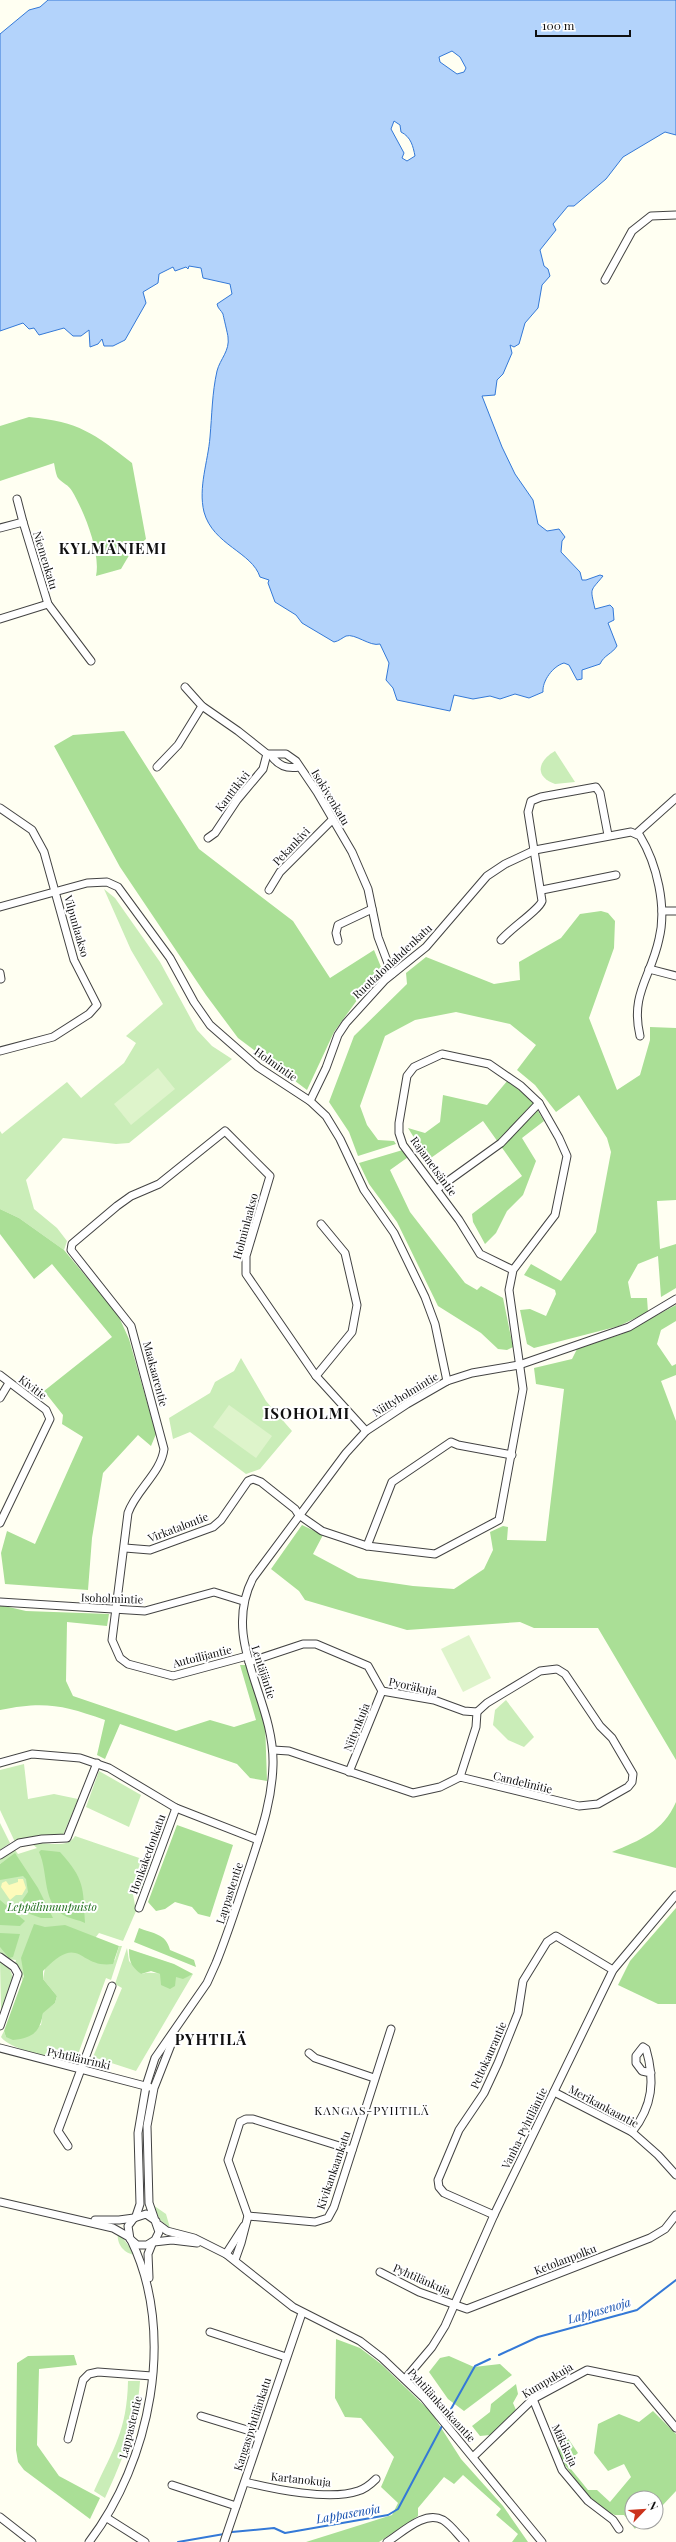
<svg xmlns="http://www.w3.org/2000/svg" width="676" height="2542" font-family="'Playfair Display',serif">
	<style>
		.green { fill: #caedb8 }
		.forest { fill: #aadf96 }
		.sand { fill: #fefbbb }
		.pitch { fill: #def4cb }
		.water { fill: #b3d3fb; stroke: #3479d7; fill-rule: evenodd }
		.lines { fill: none; stroke-linecap: round; stroke-linejoin: round }
		.stream { stroke: #3479d7; stroke-width: 2 }
		.minor-casing { stroke: #434343; stroke-width: 9 }
		.minor { stroke: #fff; stroke-width: 7 }
		.labels { text-anchor: middle; dominant-baseline: central; stroke-width: 4; stroke-linejoin: round; paint-order: stroke }
		.street-label { font-size: 11px; fill: #101010; stroke: #fff }
		.park-label { font-size: 11px; font-style: italic; fill: #1d6d1a; stroke: #fff }
		.neighbourhood-label { font-size: 12px; letter-spacing: 1px; fill: #101010; stroke: #fff }
		.water-label { font-size: 12px; font-style: italic; fill: #0e4bac; stroke: #fff }
		.district-label { font-size: 15px; font-weight: bold; letter-spacing: 1px; fill: #101010; stroke: #fff }
	</style>
	<rect width="100%" height="100%" fill="#fffff2"/>
	<!-- green -->
	<g class="green">
		<path d="M555 751 575 782 555 784C533 776 539 760 555 751Z"/>
		<polygon points="104,889 115,898 160,962 197,1030 212,1046 232,1059 129,1143 116,1144 63,1138 26,1180 34,1209 57,1228 67,1241 64,1250 19,1218 0,1209 0,1131 2,1134 67,1082 81,1098 124,1063 136,1043 126,1036 163,1004 131,950"/>
		<polygon points="241,1358 266,1401 292,1431 260,1469 246,1474 190,1432 173,1439 169,1418 210,1393 215,1382 234,1371"/>
		<polygon points="506,1700 534,1737 524,1747 508,1740 493,1725 495,1710"/>
		<polygon points="24,1764 28,1799 54,1794 78,1799 63,1835 39,1835 15,1842 0,1810 0,1770"/>
		<polygon points="99,1771 141,1795 129,1827 86,1807"/>
		<polygon points="0,1823 10,1843 0,1850"/>
		<path d="M75 1836 151 1862 142 1888 133 1894 136 1911 123 1941 99 1933 82 1955 104 1964 115 1960 119 1946H122L111 1980 106 1978 77 2057C61 2061 11 2051 1 2037L4 2031 6 2037 41 2025 43 2012 55 2003 57 1996 43 1979 45 1968 23 1964 25 1970 22 1981V1971L15 1964 16 1960 7 1959 0 1953V1867L15 1854 0 1864V1859L15 1850 18 1854 37 1848 31 1843C45 1841 67 1850 75 1836Z"/>
		<path d="M127 1948 129 1961 141 1974C159 1969 176 1982 193 1974L136 2071 93 2057 122 1988 115 1984Z"/>
		<path d="M0 1961C23 1975 9 1992 1 2012Z"/>
		<polygon points="153,2205 166,2214 170,2228 160,2220"/>
		<path d="M118 2232 136 2255C124 2254 116 2244 118 2232Z"/>
		<path d="M128 2381H140C137 2424 123 2459 105 2498L94 2491C113 2449 127 2431 128 2381Z"/>
	</g>
	<!-- forest -->
	<g class="forest">
		<path d="M29 417C80 422 93 433 132 463L146 539 131 552 121 569 96 576C101 553 84 511 72 491 69 485 62 483 58 478 56 475 55 468 54 463L0 481V426Z"/>
		<polygon points="124,731 199,849 293,921 330,978 374,950 381,967 334,1032 307,1090 238,1038 206,995 120,867 54,746 73,735"/>
		<polygon points="601,911 608,913 615,921 614,948 589,1018 617,1090 640,1075 650,1040 650,1027 676,1028 676,1200 657,1201 660,1249 676,1244 676,1288 661,1297 658,1256 638,1264 628,1282 631,1298 647,1298 648,1312 619,1326 534,1348 527,1344 520,1310 530,1309 546,1316 556,1294 555,1290 524,1275 531,1264 561,1281 596,1232 611,1152 607,1138 579,1095 556,1112 535,1085 517,1070 536,1045 510,1024 456,1012 415,1020 385,1036 360,1106 367,1125 378,1140 394,1141 396,1144 358,1156 349,1132 329,1102 354,1036 407,984 406,973 426,957 494,984 520,980 519,962 561,938 580,914"/>
		<polygon points="508,1080 532,1101 544,1121 522,1138 536,1161 523,1195 507,1211 496,1233 485,1244 473,1222 472,1214 522,1176 483,1121 428,1160 408,1128 425,1133 440,1122 443,1095 487,1105"/>
		<polygon points="406,1149 411,1155 390,1170 410,1212 465,1283 477,1290 481,1286 503,1298 513,1347 507,1350 498,1349 481,1333 438,1306 397,1222 369,1184 359,1163"/>
		<polygon points="0,1209 19,1218 64,1250 118,1315 129,1339 156,1434 151,1446 138,1435 103,1473 92,1538 88,1590 5,1584 1,1553 7,1531 35,1544 83,1437 62,1424 63,1415 44,1391 112,1337 52,1264 34,1279 0,1234"/>
		<polygon points="676,1305 676,1321 661,1330 657,1344 672,1366 676,1364 676,1375 661,1381 676,1421 676,1760 598,1628 534,1628 520,1622 407,1630 305,1600 299,1591 271,1569 302,1525 323,1535 313,1554 358,1578 413,1586 454,1589 484,1569 493,1550 490,1532 503,1526 508,1527 507,1540 546,1541 564,1389 536,1384 534,1368 572,1359 577,1349 622,1334"/>
		<path d="M0 1605 26 1611 109 1614 107 1626 67 1622 66 1681 73 1696 176 1731 210 1720 234 1727 256 1720 240 1665H247L265 1722 267 1781 250 1778 237 1764 120 1724 105 1759 97 1755 105 1720C63 1705 44 1701 0 1710Z"/>
		<path d="M676 1802V1868L612 1852C640 1840 663 1832 676 1802Z"/>
		<polygon points="177,1825 233,1845 210,1917 198,1914 192,1907 175,1902 165,1909 156,1911 148,1902"/>
		<path d="M41 1850 60 1852C85 1880 83 1887 85 1923 79 1920 72 1919 67 1917 41 1905 49 1873 39 1852Z"/>
		<polygon points="15,1853 38,1888 53,1918 41,1918 16,1909 28,1892 26,1879 23,1876 0,1880 0,1864"/>
		<polygon points="0,1900 25,1921 20,1926 0,1925"/>
		<polygon points="676,1908 676,2004 658,2004 618,1985 630,1961"/>
		<path d="M34 1924 45 1927 65 1925 119 1946 113 1964C78 1969 81 1931 43 1971V1979L57 1996 55 2003 43 2013C40 2032 33 2038 13 2040L6 2037 4 2031 24 1976 21 1958Z"/>
		<path d="M139 1928C153 1934 166 1933 170 1950L194 1960 196 1967 134 1942Z"/>
		<polygon points="0,1933 20,1934 13,1957 9,1958 0,1947"/>
		<path d="M129 1949 174 1964 193 1974 183 1979 176 1977 175 1986 170 1989 161 1985 160 1974 151 1971 141 1974C131 1966 129 1962 129 1949Z"/>
		<polygon points="336,2339 360,2348 381,2364 431,2412 461,2459 503,2506 528,2542 512,2542 518,2534 496,2515 501,2509 463,2475 454,2484 444,2477 418,2508 418,2516 379,2542 306,2542 392,2515 398,2503 381,2487 394,2457 361,2418 345,2417 335,2398"/>
		<polygon points="74,2355 77,2365 39,2369 37,2445 59,2476 100,2498 90,2519 24,2470 18,2462 16,2450 17,2363 28,2356"/>
		<polygon points="449,2356 474,2367 500,2364 512,2375 464,2411 448,2399 429,2372 440,2358"/>
		<polygon points="516,2384 518,2394 513,2403 516,2410 490,2435 480,2436 472,2426 490,2412 491,2404"/>
		<polygon points="653,2411 676,2434 676,2491 661,2507 656,2509 656,2498 632,2498 632,2522 639,2522 635,2529 624,2515 615,2515 601,2509 586,2494 559,2457 558,2442 567,2437 578,2453 566,2463 588,2490 597,2490 610,2502 631,2477 624,2464 608,2471 594,2453 598,2424 619,2414 639,2422"/>
	</g>
	<!-- sand -->
	<polygon class="sand" points="18,1879 23,1879 26,1888 22,1895 16,1895 10,1900 1,1887 2,1883 6,1881 9,1885 18,1882"/>
	<!-- pitch -->
	<g class="pitch">
		<polygon points="158,1068 175,1089 131,1125 114,1104"/>
		<polygon points="229,1405 272,1436 256,1458 213,1427"/>
		<polygon points="469,1635 491,1678 463,1692 441,1649"/>
	</g>
	<!-- water -->
	<path class="water" d="M48 0H676V135L665 132 623 157 606 179 574 206H568L553 224 556 230 540 250 544 266 548 269 550 276 542 285 538 308 525 323 519 344 514 347 510 345 512 353 503 374 497 380 495 395 482 396 502 447 515 474 533 500 538 524 547 531 559 529 565 537 562 541 561 552 580 572 582 580H586L600 575 603 576C590 592 590 587 595 609L610 605 613 608 614 620 608 623 617 646C612 654 604 655 600 664L582 670V679L577 680 569 665 564 663C553 666 542 681 543 692L529 698 515 694 500 699 490 696 473 699 454 695 450 711 397 700 393 688 386 680 389 663 380 644C370 647 355 633 346 636 342 638 339 641 334 642L302 623 296 615 275 602 268 583 269 580 260 577C252 552 213 545 204 512 198 487 208 462 210 437 212 415 212 393 217 371 220 359 230 351 228 337 228 335 223 315 223 314 221 310 218 309 217 304L232 294 230 284 203 278 201 268 189 266 188 269 186 267 175 271 173 267 159 274 158 283 143 292 146 303 125 340 113 346H104L102 339 98 344 90 347 89 330 81 336H73L64 328 39 335 34 328 29 329 23 323 0 331V34L29 10 40 7ZM452 51 460 57 466 68 464 72 457 74 440 62 439 57ZM394 121 400 125 401 132C411 137 413 146 415 156L407 161 402 158 404 153 391 129Z"/>
	<g class="lines">
		<!-- stream -->
		<g class="stream">
			<polyline points="499,2355 538,2337 637,2310 676,2280"/>
			<polyline points="451,2409 475,2366 490,2359"/>
			<polyline points="232,2532 274,2528 285,2533 388,2515 398,2509 442,2426"/>
			<polyline points="178,2542 224,2534"/>
		</g>
		<!-- minor casing -->
		<g class="minor-casing">
			<g id="minor">
				<polyline points="605,280 632,231 651,216 676,215"/>
				<polyline points="17,499 23,522"/>
				<polyline points="0,528 23,522 48,604 91,661"/>
				<polyline points="0,619 48,604"/>
				<polyline points="185,687 202,706 238,731 267,754 286,754 296,761 317,792 352,852 368,889 378,937 392,974"/>
				<path d="M271 755C278 766 287 769 299 767"/>
				<polyline points="157,767 178,745 202,706"/>
				<polyline points="0,808 32,830 44,852 74,960 97,1005 89,1014 53,1037 0,1051"/>
				<polyline points="637,833 676,798"/>
				<polyline points="208,838 215,833 237,800 263,769 267,754"/>
				<polyline points="269,890 280,872 332,820"/>
				<polyline points="542,890 616,875"/>
				<polyline points="0,907 87,883 107,882 118,887 170,958 194,1002 210,1025 258,1067 310,1101 326,1116 340,1139 364,1190 394,1233 425,1297 435,1324 447,1381"/>
				<polyline points="662,911 676,911"/>
				<path d="M501 940C511 928 539 910 542 901L528 812 531 801 541 797 596 787 600 793 608 835"/>
				<polyline points="338,941 336,933 338,925 372,909"/>
				<polyline points="649,969 676,976"/>
				<polyline points="0,973 1,979"/>
				<path d="M310 1101 326 1068 338 1035 346 1023 385 980 426 947 487 876 505 864 535 850 631 832 640 836C657 864 667 907 659 939 651 977 630 994 640 1036"/>
				<polyline points="437,1189 501,1143 539,1103"/>
				<polyline points="0,1375 46,1410 50,1419 0,1523"/>
				<polyline points="316,1376 352,1332 357,1305 345,1253 321,1224"/>
				<polyline points="0,1398 9,1383"/>
				<polyline points="367,1546 392,1482 451,1442 458,1445 512,1455"/>
				<polyline points="125,1548 150,1550 213,1527 221,1520 248,1481 253,1479 261,1482 295,1509 299,1515 322,1531 367,1546 435,1554 499,1520 523,1389 509,1290 513,1270 555,1215 567,1156 559,1138 539,1103 521,1086 489,1064 442,1054 414,1067 407,1076 399,1123 399,1133 403,1145 459,1220 480,1254 513,1270"/>
				<polyline points="0,1602 145,1611 214,1592 243,1601"/>
				<path d="M247 1656 173 1676 128 1664 120 1658 112 1640 128 1513C136 1490 161 1473 164 1449L131 1326 71 1250 72 1244 117 1206 131 1196 159 1184 225 1131 270 1176 246 1256V1274L316 1376 366 1431"/>
				<polyline points="249,1662 303,1644 316,1644 368,1666 382,1691"/>
				<polyline points="273,1750 289,1751 413,1793 440,1787 460,1777 579,1806 598,1804 628,1787 632,1782 633,1774 612,1738 600,1726 565,1674 557,1669 540,1671 487,1703 477,1712 464,1711 434,1700 382,1691"/>
				<polyline points="0,1763 32,1754 80,1758 109,1768 176,1808 258,1840"/>
				<polyline points="349,1772 382,1691"/>
				<polyline points="460,1777 476,1727 477,1712"/>
				<polyline points="0,1855 19,1843 42,1839 67,1838 97,1763"/>
				<polyline points="139,1908 176,1808"/>
				<polyline points="0,1957 14,1967 18,1974 0,2026"/>
				<polyline points="0,2048 149,2087"/>
				<polyline points="309,2053 315,2058 374,2078"/>
				<polyline points="554,2092 632,2132 658,2155 676,2175"/>
				<path d="M632 2132C653 2106 655 2080 646 2049L643 2047 636 2056V2063L642 2071 651 2073"/>
				<polyline points="68,2146 58,2131 112,1986"/>
				<polyline points="0,2202 113,2228 129,2237"/>
				<polyline points="494,2215 444,2193 439,2187 438,2180 459,2130 484,2093 498,2063 518,2013 523,1981 547,1942 556,1936 613,1970"/>
				<path d="M136 2216 140 2204 138 2133 146 2086 155 2058 207 1983 216 1963C229 1931 239 1898 250 1866 261 1832 272 1801 273 1765 275 1699 220 1642 253 1578L346 1453 366 1431 407 1404 447 1381 472 1373 519 1365 629 1327 676 1299"/>
				<polyline points="248,2216 315,2222 328,2218 334,2207 391,2029"/>
				<polyline points="95,2220 119,2220 134,2218"/>
				<polyline points="156,2221 146,2214 134,2218 128,2226 130,2239 137,2245 147,2245 155,2240 159,2232 149,2203 147,2126 154,2088 174,2037"/>
				<polyline points="159,2225 167,2231 194,2238 226,2254 293,2307 360,2341 382,2358 424,2398 542,2542"/>
				<polyline points="154,2242 172,2240 197,2243"/>
				<polyline points="226,2254 244,2226"/>
				<polyline points="235,2260 241,2243 248,2216 228,2160 240,2122 246,2119 253,2119 352,2150"/>
				<polyline points="380,2272 419,2292 467,2309 650,2238 665,2229 676,2215"/>
				<polyline points="149,2278 148,2254 152,2244"/>
				<polyline points="210,2332 286,2357"/>
				<polyline points="405,2379 432,2347 445,2326 494,2215 613,1970 676,1895"/>
				<polyline points="533,2399 562,2470 588,2501 613,2520 619,2529"/>
				<polyline points="201,2416 260,2434"/>
				<polyline points="68,2439 83,2380 89,2374 98,2372 152,2376"/>
				<polyline points="474,2456 533,2399 587,2370 636,2380 676,2428"/>
				<path d="M245 2482C273 2489 330 2501 358 2491 365 2489 371 2484 376 2479"/>
				<polyline points="172,2485 236,2506"/>
				<polyline points="0,2517 32,2542"/>
				<polyline points="107,2518 145,2542"/>
				<path d="M89 2542C150 2462 177 2334 131 2240"/>
				<polyline points="224,2542 302,2313"/>
				<path d="M387 2542C402 2533 424 2510 443 2520 451 2525 458 2535 465 2542"/>
			</g>
		</g>
		<!-- minor -->
		<use href="#minor" class="minor"/>
	</g>
	<g class="labels">
		<!-- street labels -->
		<g class="street-label">
			<text transform="translate(46 560) rotate(73)">Niemenkatu</text>
			<text transform="translate(232 791) rotate(-52)">Kanttikivi</text>
			<text transform="translate(331 797) rotate(59)">Isokivenkatu</text>
			<text transform="translate(291 846) rotate(-46)">Pekankivi</text>
			<text transform="translate(77 926) rotate(74)">Vilpunlaakso</text>
			<text transform="translate(392 961) rotate(-43)">Ruottalonlahdenkatu</text>
			<text transform="translate(276 1064) rotate(35)">Holmintie</text>
			<text transform="translate(434 1166) rotate(54)">Rajametsäntie</text>
			<text transform="translate(245 1226) rotate(-75)">Holminlaakso</text>
			<text transform="translate(156 1374) rotate(75)">Maakaarentie</text>
			<text transform="translate(33 1387) rotate(37)">Kivitie</text>
			<text transform="translate(405 1394) rotate(-31)">Niittyholmintie</text>
			<text transform="translate(178 1527) rotate(-21)">Virkatalontie</text>
			<text transform="translate(112 1598) rotate(2)">Isoholmintie</text>
			<text transform="translate(202 1656) rotate(-14)">Autoilijantie</text>
			<text transform="translate(264 1672) rotate(72)">Lentäjäntie</text>
			<text transform="translate(413 1686) rotate(12)">Pyoräkuja</text>
			<text transform="translate(356 1727) rotate(-68)">Niitynkuja</text>
			<text transform="translate(523 1782) rotate(14)">Candelinitie</text>
			<text transform="translate(147 1854) rotate(-70)">Honkakedonkatu</text>
			<text transform="translate(229 1893) rotate(-72)">Lappastentie</text>
			<text transform="translate(488 2055) rotate(-66)">Peltokaurantie</text>
			<text transform="translate(79 2058) rotate(13)">Pyhtilänrinki</text>
			<text transform="translate(604 2106) rotate(28)">Merikankaantie</text>
			<text transform="translate(524 2128) rotate(-64)">Vanha-Pyhtiläntie</text>
			<text transform="translate(333 2170) rotate(-71)">Kivikankaankatu</text>
			<text transform="translate(565 2259) rotate(-21)">Ketolanpolku</text>
			<text transform="translate(422 2279) rotate(24)">Pyhtilänkuja</text>
			<text transform="translate(547 2380) rotate(-31)">Kumpukuja</text>
			<text transform="translate(442 2405) rotate(48)">Pyhtilänkankaantie</text>
			<text transform="translate(252 2424) rotate(-72)">Kangaspyhtilänkatu</text>
			<text transform="translate(130 2427) rotate(-76)">Lappastentie</text>
			<text transform="translate(565 2445) rotate(65)">Mäkikuja</text>
			<text transform="translate(301 2479) rotate(6)">Kartanokuja</text>
		</g>
		<!-- park labels -->
		<g class="park-label">
			<text x="52" y="1906">Leppälinnunpuisto</text>
		</g>
		<!-- neighbourhood labels -->
		<g class="neighbourhood-label">
			<text x="372" y="2110">KANGAS-PYHTILÄ</text>
		</g>
		<!-- water labels -->
		<g class="water-label">
			<text transform="translate(599 2310) rotate(-16)">Lappasenoja</text>
			<text transform="translate(348 2513) rotate(-10)">Lappasenoja</text>
		</g>
		<!-- district labels -->
		<g class="district-label">
			<text x="113" y="548">KYLMÄNIEMI</text>
			<text x="307" y="1413">ISOHOLMI</text>
			<text x="211" y="2039">PYHTILÄ</text>
		</g>
	</g>
	<!-- north arrow -->
	<g transform="translate(644 2510) rotate(65)"><circle r="19" fill="#ffffff" stroke="#9f9f9f"/>
	<path d="M0-3L7 15L0 10L-7 15Z" fill="#cb331c"/>
	<text y="-6" font-size="11" font-weight="bold" text-anchor="middle" fill="#101010">N</text>
	</g>
	<!-- scale -->
	<path d="M536 30v6h94v-6" fill="none" stroke="#101010" stroke-width="2"/>
	<text x="542" y="30" font-size="12" fill="#101010" stroke="#ffffff" stroke-width="3" paint-order="stroke">100 m</text>
</svg>
